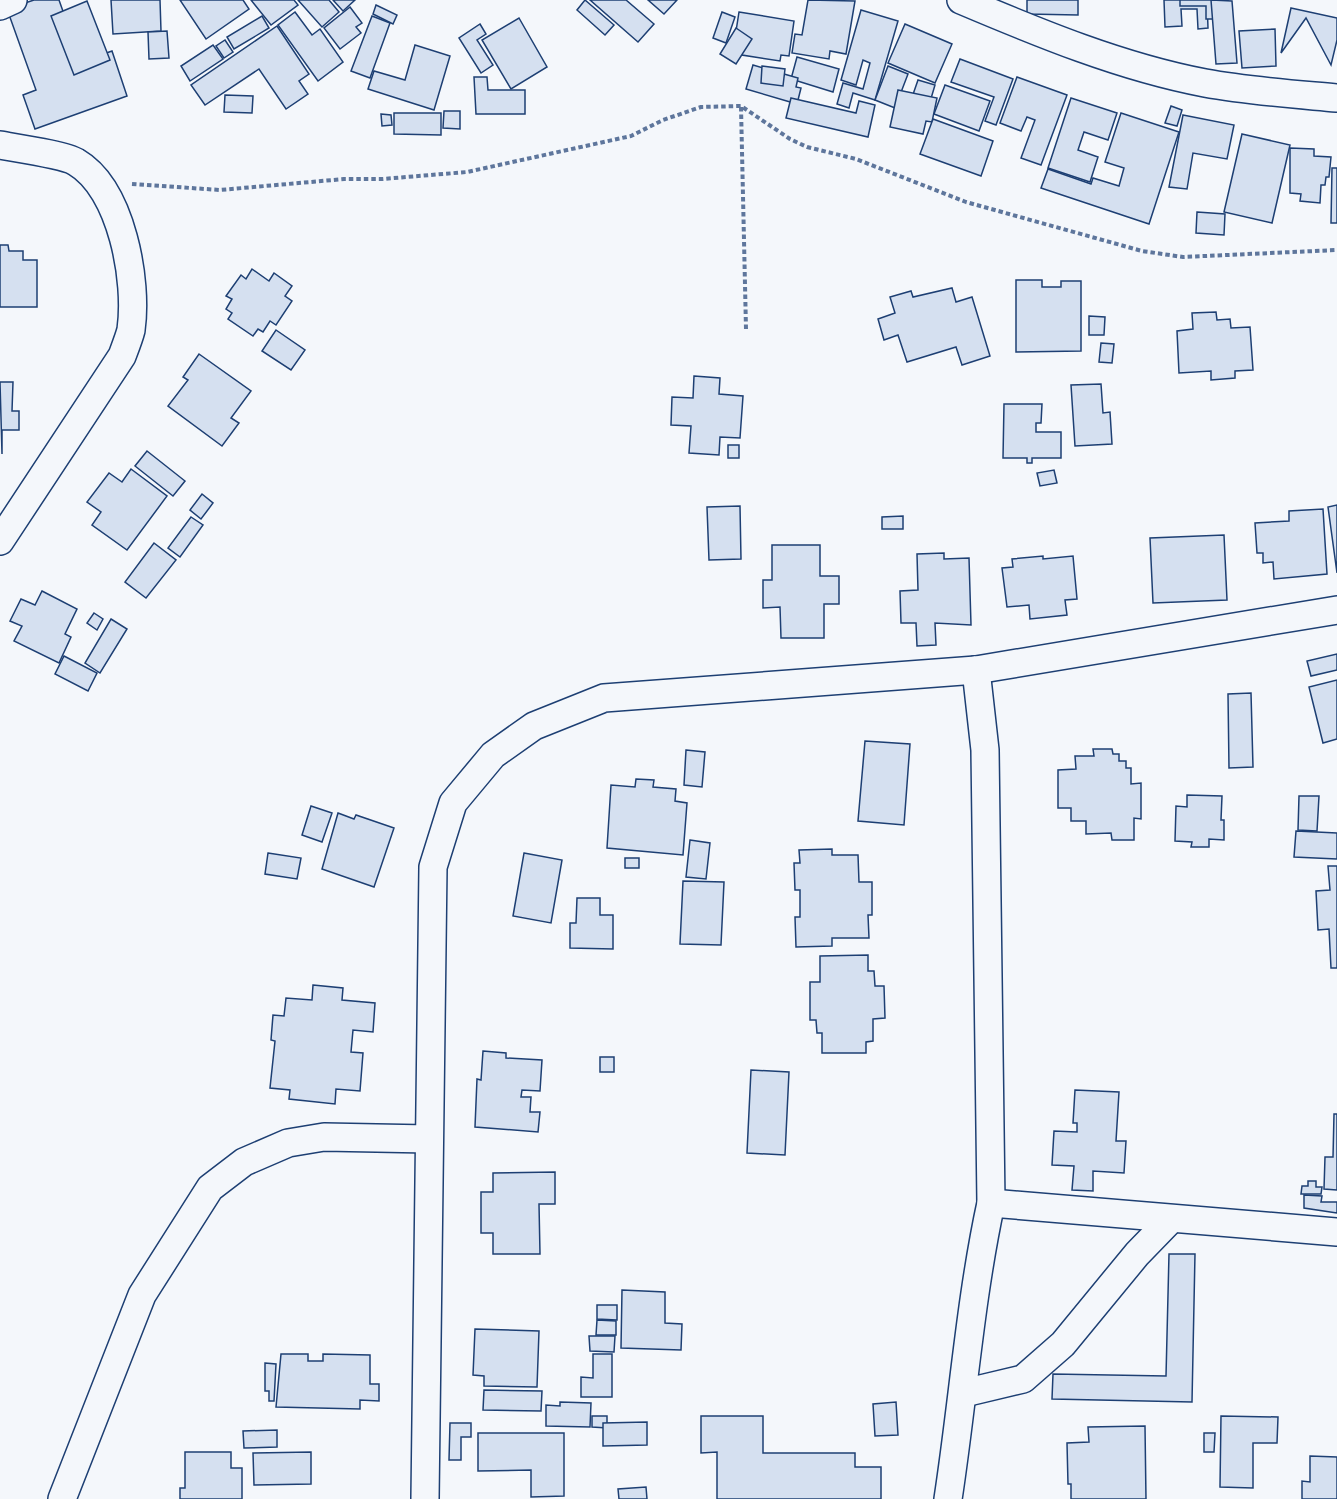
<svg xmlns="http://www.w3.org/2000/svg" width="1337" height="1499" font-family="Jost,sans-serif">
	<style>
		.building { fill: #d5e0f0; stroke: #1d3f73; stroke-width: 1.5 }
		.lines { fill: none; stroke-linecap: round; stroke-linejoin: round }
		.minor-casing { stroke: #1d3f73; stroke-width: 30 }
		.path { stroke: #5e769c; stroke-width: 4; stroke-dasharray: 4.5 3; stroke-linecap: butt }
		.minor { stroke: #f4f7fb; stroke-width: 27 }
	</style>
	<rect width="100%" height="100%" fill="#f4f7fb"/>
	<!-- building -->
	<g class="building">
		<polygon points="34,0 59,0 81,62 112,51 127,96 35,129 23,95 36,90 7,9"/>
		<polygon points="111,0 160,0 161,31 113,34"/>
		<polygon points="180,0 243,0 249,9 206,39"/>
		<polygon points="251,0 294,0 298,5 271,25"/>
		<polygon points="298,0 329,0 339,12 322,27"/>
		<polygon points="333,0 355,0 343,11"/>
		<polygon points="585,0 614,25 605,35 577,10"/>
		<polygon points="590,0 626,0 654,24 638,42"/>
		<polygon points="648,0 677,0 664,14"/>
		<polygon points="808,0 855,1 846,54 830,51 829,59 792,53 795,34 802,35"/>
		<polygon points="1027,0 1078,0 1078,15 1027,14"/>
		<polygon points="1164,0 1207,0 1208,28 1198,29 1197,9 1181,9 1182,26 1165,27"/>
		<polygon points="1180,0 1228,0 1228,19 1206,19 1206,6 1180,6"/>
		<polygon points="1211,0 1232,1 1237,63 1216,64"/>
		<polygon points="87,1 110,60 74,75 51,16"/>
		<polygon points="376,5 397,15 393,24 373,14"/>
		<polygon points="350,7 362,23 356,27 361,33 340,49 324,28"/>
		<polygon points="1291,8 1337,18 1337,40 1331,65 1306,18 1281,53"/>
		<polygon points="861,10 898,21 875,100 853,93 849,108 837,104 843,83 863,89 870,63 863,60 856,85 841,80"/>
		<polygon points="295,12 312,35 320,29 343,62 318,81 278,25"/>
		<polygon points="722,12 735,17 726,43 713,38"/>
		<polygon points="739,12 794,21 789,56 781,55 780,61 742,55 743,46 734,44"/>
		<polygon points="262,16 269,28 234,49 227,37"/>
		<polygon points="372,16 390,23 370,78 351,71"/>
		<polygon points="519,18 547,67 511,89 482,40"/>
		<polygon points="480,24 486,34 477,40 493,65 481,73 459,38"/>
		<polygon points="905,24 952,44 935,83 888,63"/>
		<polygon points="277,26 309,74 299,81 308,94 286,109 259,69 205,105 191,85"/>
		<polygon points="736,28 752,39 736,64 720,54"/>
		<polygon points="1275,29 1276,66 1242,68 1239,31"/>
		<polygon points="167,31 169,58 149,59 148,32"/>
		<polygon points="225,40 233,52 224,58 216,46"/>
		<polygon points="213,45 223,59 190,81 181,66"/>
		<polygon points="415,45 450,56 434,110 368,89 374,71 405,80"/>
		<polygon points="797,57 839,69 833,92 791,79"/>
		<polygon points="960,59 1013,79 996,125 985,121 994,97 951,82"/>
		<polygon points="753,65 798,78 796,87 801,88 797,104 746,89"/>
		<polygon points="762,66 785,69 783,86 761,83"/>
		<polygon points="888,66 908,74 895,108 875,100"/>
		<polygon points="474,77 487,77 488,90 525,90 525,114 476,114"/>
		<polygon points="1017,77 1067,95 1041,165 1021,158 1035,120 1027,117 1021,131 1000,123"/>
		<polygon points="918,80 935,85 927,112 909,106"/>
		<polygon points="945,85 990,101 979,131 934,114"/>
		<polygon points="898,90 937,98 932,122 926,121 923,134 890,127"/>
		<polygon points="225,95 253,96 252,113 224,112"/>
		<polygon points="791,98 856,113 859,101 875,105 868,137 786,118"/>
		<polygon points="1071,98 1117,113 1108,140 1084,132 1078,150 1098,157 1090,182 1048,168"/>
		<polygon points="1171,106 1182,110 1177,126 1165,123"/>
		<polygon points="444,111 460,111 460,129 443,128"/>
		<polygon points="394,113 441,113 441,135 394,134"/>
		<polygon points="1121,113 1179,132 1149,224 1041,188 1048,169 1091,184 1093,178 1119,186 1124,168 1105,162"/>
		<polygon points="381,114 391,115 392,125 382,126"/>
		<polygon points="1183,115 1234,125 1227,159 1193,153 1187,189 1169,187"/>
		<polygon points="933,119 993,141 981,176 920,154"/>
		<polygon points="1242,134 1290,145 1272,223 1224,212"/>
		<polygon points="1290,148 1314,149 1314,156 1331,157 1329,177 1326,177 1325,185 1321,185 1320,203 1300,201 1301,194 1290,193"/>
		<polygon points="1332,168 1337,168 1337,223 1331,223"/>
		<polygon points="1197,212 1225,214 1224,235 1196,233"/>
		<polygon points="0,245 8,245 9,251 23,251 23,260 37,260 37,307 0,307"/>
		<polygon points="252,269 269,281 274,273 292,286 285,296 292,301 276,325 270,321 263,332 258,329 253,336 228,319 232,313 226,309 232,299 226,296 241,275 246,279"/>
		<polygon points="1016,280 1042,280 1042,287 1061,287 1061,281 1081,281 1081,351 1016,352"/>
		<polygon points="952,288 956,302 972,297 990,356 962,365 956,347 907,362 898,335 884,340 878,319 895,313 890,297 911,291 913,297"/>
		<polygon points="1216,312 1217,320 1230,319 1231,328 1250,327 1253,370 1235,371 1235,378 1211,380 1211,371 1179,373 1177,331 1193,329 1192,313"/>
		<polygon points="1089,316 1105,317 1104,335 1089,335"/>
		<polygon points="276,330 305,350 291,370 262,351"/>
		<polygon points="1101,343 1114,344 1112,363 1099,362"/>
		<polygon points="199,354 251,391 231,418 239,423 222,446 168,406 188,380 183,377"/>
		<polygon points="694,376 720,378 719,394 743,396 740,438 720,437 719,455 689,453 691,426 671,425 672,397 693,398"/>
		<polygon points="0,382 13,382 12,411 19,411 19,430 2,430 2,454"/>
		<polygon points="1101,384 1103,413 1110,412 1112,444 1075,446 1071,385"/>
		<polygon points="1004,404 1042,404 1041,423 1036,423 1036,432 1061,432 1061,458 1032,458 1032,463 1027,463 1027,458 1003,458"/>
		<rect x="728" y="445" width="11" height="13"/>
		<polygon points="147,451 185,481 173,496 135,466"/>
		<polygon points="131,469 167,496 127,550 92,525 101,512 87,502 109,473 122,482"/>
		<polygon points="1054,470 1057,483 1040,486 1037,473"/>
		<polygon points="202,494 213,503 201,519 190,510"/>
		<polygon points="1337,505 1337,573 1328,507"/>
		<polygon points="740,506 741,559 709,560 707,507"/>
		<polygon points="1323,509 1327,574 1274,579 1273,562 1263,563 1263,553 1257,553 1255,523 1289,521 1289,511"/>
		<polygon points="903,516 903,529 882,529 882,517"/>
		<polygon points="191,517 203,525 180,557 168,548"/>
		<polygon points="1224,535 1227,600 1153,603 1150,538"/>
		<polygon points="154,543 176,560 146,598 125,582"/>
		<polygon points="772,545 820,545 820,576 839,576 839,604 824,604 824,638 781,638 780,607 763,608 763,580 772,580"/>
		<polygon points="944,553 944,559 969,558 971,625 935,623 936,645 917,646 916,623 901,623 900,591 918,590 917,554"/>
		<polygon points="1043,556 1043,559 1073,556 1077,599 1065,600 1067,615 1030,619 1029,605 1007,607 1002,568 1013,567 1012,559"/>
		<polygon points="42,591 77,609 65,634 71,637 59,663 14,641 22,626 10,621 21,599 35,605"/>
		<polygon points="94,613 103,619 97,630 87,623"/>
		<polygon points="111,619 127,629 100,673 85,663"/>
		<polygon points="1337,654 1337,670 1311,676 1307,661"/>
		<polygon points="64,656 97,673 88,691 55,674"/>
		<polygon points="1337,680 1337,739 1323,743 1309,687"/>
		<polygon points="1251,693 1253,767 1229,768 1228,694"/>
		<polygon points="865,741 910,744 904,825 858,821"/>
		<polygon points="1093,749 1112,749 1113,754 1119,754 1119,761 1126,761 1126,768 1131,768 1131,784 1141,783 1141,819 1134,818 1134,840 1112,840 1111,833 1086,834 1086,821 1071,821 1071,808 1058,808 1058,770 1076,769 1075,756 1094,756"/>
		<polygon points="686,750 705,752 702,787 684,785"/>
		<polygon points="636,779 654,780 653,787 676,789 675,801 687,803 683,855 607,848 611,785 635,787"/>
		<polygon points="1187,795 1222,796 1221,820 1224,820 1224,840 1209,839 1209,847 1191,847 1192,842 1175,841 1176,806 1187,807"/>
		<polygon points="1299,796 1319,796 1317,831 1298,830"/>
		<polygon points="311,806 332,813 322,842 302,835"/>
		<polygon points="338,813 354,819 356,815 394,828 374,887 322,869"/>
		<polygon points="1296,831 1337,833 1337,859 1294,857"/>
		<polygon points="690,840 710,843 706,879 686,877"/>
		<polygon points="832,849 832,855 858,855 859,882 872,882 872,915 868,915 869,938 832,938 832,946 796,947 795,917 800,917 800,890 795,890 794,863 800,863 799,850"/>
		<polygon points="268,853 301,858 297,879 265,874"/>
		<polygon points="524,853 562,860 551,923 513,916"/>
		<rect x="625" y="858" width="14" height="10"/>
		<polygon points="1328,866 1337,866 1337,968 1331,968 1329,929 1318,930 1316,891 1330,890"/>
		<polygon points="683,881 724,882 721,945 680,944"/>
		<polygon points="577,898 600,898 600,915 613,915 613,949 570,948 570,923 576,923"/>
		<polygon points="868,955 868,971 874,971 875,986 884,986 885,1018 873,1019 873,1041 866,1042 866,1053 822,1053 822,1033 817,1033 816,1020 810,1020 810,982 820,982 820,956"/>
		<polygon points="313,985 343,988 342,1000 375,1003 373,1032 353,1030 351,1052 363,1053 360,1091 336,1089 335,1104 289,1099 290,1090 270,1088 275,1041 271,1040 273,1015 284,1016 286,998 312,1000"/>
		<polygon points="483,1051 506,1053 506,1058 542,1060 540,1091 522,1090 521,1097 531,1097 530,1112 540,1112 538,1132 475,1127 477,1079 481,1080"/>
		<rect x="600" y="1057" width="14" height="15"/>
		<polygon points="751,1070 789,1072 785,1155 747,1153"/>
		<polygon points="1075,1090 1119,1092 1116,1141 1126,1141 1124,1173 1093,1171 1093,1191 1072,1190 1074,1166 1052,1165 1054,1131 1077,1132 1077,1123 1073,1123"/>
		<polygon points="1334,1114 1337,1114 1337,1190 1324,1189 1325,1157 1333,1157"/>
		<polygon points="555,1172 555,1204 539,1204 540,1254 493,1254 493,1233 481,1233 481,1192 493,1192 493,1173"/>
		<polygon points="1308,1181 1316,1181 1316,1187 1322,1187 1321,1194 1301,1194 1302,1186 1308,1186"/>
		<polygon points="1304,1195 1322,1196 1321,1202 1337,1202 1337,1213 1304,1208"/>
		<polygon points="1169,1254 1195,1254 1192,1402 1052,1399 1053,1374 1166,1376"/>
		<polygon points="622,1290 665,1292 665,1323 682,1324 681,1350 621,1348"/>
		<polygon points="597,1305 617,1305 617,1320 597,1319"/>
		<polygon points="597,1320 616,1321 616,1335 596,1335"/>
		<polygon points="475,1329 539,1331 537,1387 484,1386 484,1376 473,1375"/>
		<polygon points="589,1336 615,1336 614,1352 590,1351"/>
		<polygon points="281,1354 308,1354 308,1361 323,1361 323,1354 370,1355 370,1384 379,1384 379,1401 360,1400 360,1409 276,1407"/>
		<polygon points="593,1354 612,1354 612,1397 581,1397 581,1377 593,1378"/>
		<polygon points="265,1363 276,1364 274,1401 269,1401 269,1391 265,1391"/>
		<polygon points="484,1390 542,1391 541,1411 483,1410"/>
		<polygon points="560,1402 591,1403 590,1427 546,1426 546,1405 560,1406"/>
		<polygon points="896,1402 898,1435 875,1436 873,1404"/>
		<polygon points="592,1416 607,1416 607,1428 592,1427"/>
		<polygon points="701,1416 763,1416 763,1453 855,1453 855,1467 881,1467 881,1499 717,1499 717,1452 701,1453"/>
		<polygon points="1221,1416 1278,1417 1277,1443 1253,1443 1253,1488 1220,1487"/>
		<polygon points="647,1422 647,1445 603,1446 603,1423"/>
		<polygon points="450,1423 471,1423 471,1437 461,1437 461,1460 449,1460"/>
		<polygon points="1145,1426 1146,1499 1071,1499 1071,1484 1068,1484 1067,1443 1089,1442 1088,1427"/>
		<polygon points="277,1430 277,1447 244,1448 243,1431"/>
		<polygon points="478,1433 564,1433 564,1496 531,1497 531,1470 478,1471"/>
		<polygon points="1204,1433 1215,1433 1214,1452 1204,1452"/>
		<polygon points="185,1452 231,1452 231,1468 242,1468 242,1499 180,1499 180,1488 185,1488"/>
		<polygon points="311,1452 311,1484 254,1485 253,1453"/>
		<polygon points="1310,1456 1337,1457 1337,1499 1302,1499 1302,1481 1310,1482"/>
		<polygon points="646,1487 647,1499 619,1499 618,1489"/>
	</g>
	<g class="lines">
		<!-- minor casing -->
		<g class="minor-casing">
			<g id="minor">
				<path d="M961 0C1039 33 1121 67 1205 83 1248 91 1293 94 1337 98"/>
				<polyline points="0,6 13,0"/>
				<path d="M0 145C16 148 65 155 76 162 122 189 138 281 131 330 129 338 125 348 122 356L0 541"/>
				<polyline points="991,1203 1337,1232"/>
				<polyline points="964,1393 1023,1379 1063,1344 1137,1254 1170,1220"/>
				<polyline points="62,1499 142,1295 210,1188 244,1162 288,1143 324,1137 429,1139"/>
				<polyline points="425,1499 433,867 453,803 493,755 534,726 604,698 976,670 1337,610"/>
				<path d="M948 1499C963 1401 970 1300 991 1203L985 750 976 670"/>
			</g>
		</g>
		<!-- path -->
		<g class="path">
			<polyline points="741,107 746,329"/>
			<polyline points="132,184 220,190 344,179 383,179 467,172 631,136 663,120 701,107 741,106 790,139 807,147 856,159 966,202 1142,251 1183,257 1337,250"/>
		</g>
		<!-- minor -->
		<use href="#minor" class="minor"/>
	</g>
</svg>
